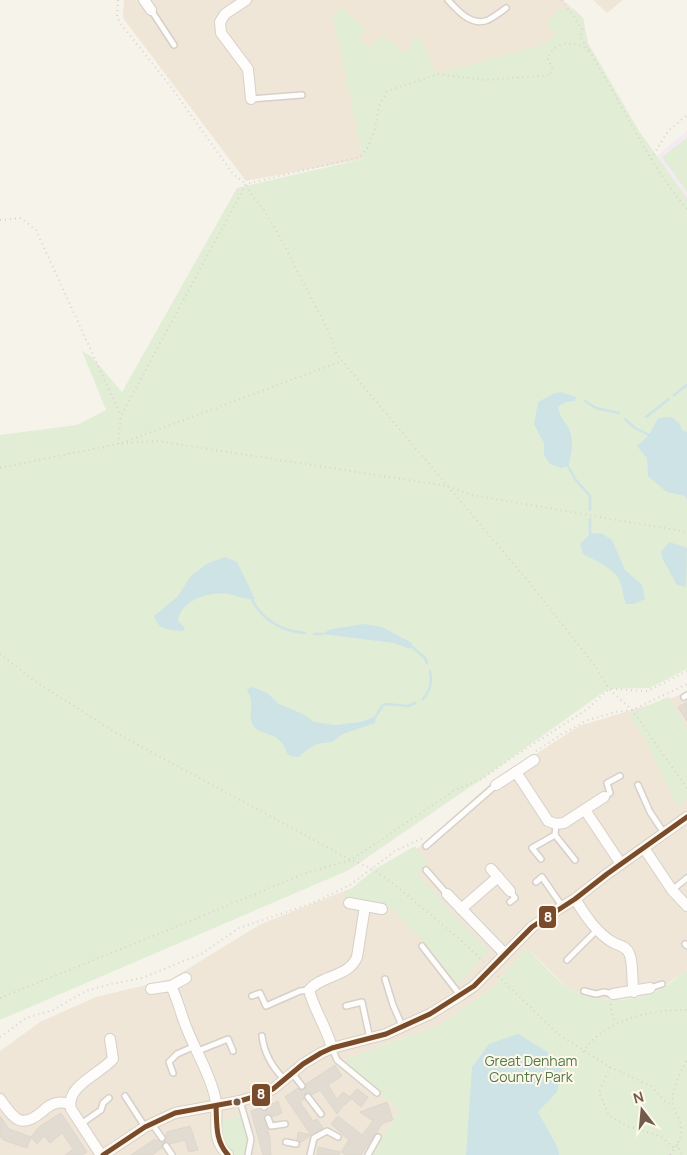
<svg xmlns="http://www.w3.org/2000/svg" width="687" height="1155" font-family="Manrope,sans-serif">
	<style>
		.residential { fill: #efe6d8 }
		.education { fill: #f3eaf2 }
		.green { fill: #e2edd6 }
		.water { fill: #cde3e6 }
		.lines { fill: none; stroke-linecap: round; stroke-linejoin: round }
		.stream { stroke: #cde3e6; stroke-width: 2.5 }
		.building { fill: #e2dbd2; stroke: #dfd6cd }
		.service-casing { stroke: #d5d0c9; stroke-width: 8 }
		.minor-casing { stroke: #d5d0c9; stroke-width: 12 }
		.path { stroke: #dad2ce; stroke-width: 2; stroke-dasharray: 1 4; stroke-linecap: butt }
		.service { stroke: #fefdfc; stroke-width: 5 }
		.minor { stroke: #fefdfc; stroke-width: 10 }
		.bus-1-casing { stroke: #fef8ec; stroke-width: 9 }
		.bus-1 { stroke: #7a4b2a; stroke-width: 5 }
		.bus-dot { fill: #735b4c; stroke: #fef8ec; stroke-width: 2 }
		.labels { text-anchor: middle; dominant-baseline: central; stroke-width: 4; stroke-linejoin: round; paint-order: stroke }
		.park-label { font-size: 14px; fill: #527844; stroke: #fef8ec }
		.line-badge { stroke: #fef8ec; stroke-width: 2 }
		.badge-label { font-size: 14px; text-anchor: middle; font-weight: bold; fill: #fff }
	</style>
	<rect width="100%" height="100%" fill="#f6f3eb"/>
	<!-- residential -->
	<g class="residential">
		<polygon points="124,0 563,0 583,18 574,37 413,81 348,82 363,159 246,181 123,18"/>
		<polygon points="593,0 623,0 607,13"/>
		<polygon points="687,691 687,969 664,987 644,996 617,1000 591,998 568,988 527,948 493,987 438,1026 342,1060 399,1110 372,1155 0,1155 0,1051 40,1022 96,997 171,979 261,924 390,873 490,784 579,726 675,697"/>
	</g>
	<!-- education -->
	<polygon class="education" points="687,131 687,198 656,157"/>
	<!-- green -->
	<g class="green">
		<polygon points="343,9 364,27 361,41 369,49 380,37 394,43 400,52 406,52 415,38 421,38 436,74 543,45 556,35 547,26 556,10 574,9 583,18 588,43 639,131 687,198 687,669 650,688 608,689 483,778 349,870 0,1020 0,435 77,425 106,410 82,351 92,357 122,392 237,188 363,159 333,15"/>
		<polygon points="687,138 687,192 662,157"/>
		<polygon points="668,697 687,728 687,800 677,806 646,741 628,714"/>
		<polygon points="415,846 428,863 416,873 440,898 442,904 489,951 458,984 419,936 391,908 346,898 345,894 375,869"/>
		<path d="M527 948C537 958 558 982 569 988 597 1005 634 1003 663 988 671 984 679 975 687 969V1155H372L399 1110 342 1060 438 1026 493 987Z"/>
		<path d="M243 1115C247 1130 252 1141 246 1155H235C224 1145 222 1136 219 1122Z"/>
	</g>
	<!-- water -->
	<g class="water">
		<path d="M561 392 576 397 575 401 566 402 558 407C560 419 565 420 569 429 574 440 572 455 568 466L561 468 550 464 544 455V443L534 424 538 402 553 394Z"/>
		<polygon points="671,417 680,424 682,430 687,432 687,500 685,496 667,492 648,476 647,458 637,446 649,435 658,418"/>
		<path d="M601 533 612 540 625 570 642 585 645 599 634 604H626C623 597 623 591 621 584 616 568 597 562 583 554L580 544 590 534Z"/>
		<polygon points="669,542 687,548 686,587 677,585 662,558 661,552"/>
		<path d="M225 557 237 562 255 599C245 600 238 596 228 594 210 591 180 600 178 621L185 628 183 631C168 629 160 632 154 616L177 597 191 576 208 563Z"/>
		<polygon points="364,624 382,627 412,643 410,649 394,643 322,634 331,629"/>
		<path d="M253 687 267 693 279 704 303 714 314 722 335 725 361 722 376 716 375 723 343 734 332 742 317 744 308 749 299 757C282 757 289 749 280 741 275 735 265 734 258 730 247 723 252 710 251 700 251 697 248 693 247 689Z"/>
		<polygon points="518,1034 543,1049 563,1065 557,1092 538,1112 558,1148 559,1155 466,1155 472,1067 489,1044"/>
	</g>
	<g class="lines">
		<!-- stream -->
		<g class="stream">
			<polyline points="674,395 687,385"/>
			<polyline points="585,401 596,408 619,413"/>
			<polyline points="646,417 669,399"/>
			<polyline points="625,419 635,428 649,435"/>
			<polyline points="568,466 575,479 590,496 590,510"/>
			<polyline points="590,534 590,519"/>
			<path d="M252 600C263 620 282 631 305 633"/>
			<polyline points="314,634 322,634"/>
			<polyline points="411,646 425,658 427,663"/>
			<path d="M423 699C431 689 432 683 430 671"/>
			<polyline points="376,716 382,706 386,704 408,706 415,703"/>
		</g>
	</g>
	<!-- building -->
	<g class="building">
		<polygon points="687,702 687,721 678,707"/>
		<polygon points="335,1065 342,1076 328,1085 337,1099 343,1092 350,1097 357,1089 368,1097 361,1107 352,1099 343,1106 337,1114 320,1090 312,1095 306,1093 304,1096 304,1099 300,1102 313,1121 317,1119 323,1128 311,1135 285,1097 298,1088 301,1090 304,1090 306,1087 306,1084"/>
		<polygon points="278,1101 282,1113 272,1117 267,1114 264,1117 270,1138 271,1155 263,1155 251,1111 260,1108 263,1111 266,1111 268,1106"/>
		<polygon points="387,1102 393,1120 383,1123 361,1155 345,1155 341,1152 349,1140 331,1124 338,1116 362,1135 373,1121 360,1112"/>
		<polygon points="61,1113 87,1152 82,1155 65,1155 73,1149 62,1133 50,1143 44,1136 37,1144 31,1137 39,1127"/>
		<polygon points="0,1116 9,1129 31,1137 27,1148 3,1140 0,1136"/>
		<polygon points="190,1126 198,1150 189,1152 185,1140 170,1144 167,1142 164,1142 162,1145 162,1148 152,1155 131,1155 155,1139 157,1141 158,1140 164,1142 167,1132"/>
		<polygon points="298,1132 311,1135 300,1143 297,1140"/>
		<polygon points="318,1147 340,1152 339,1155 317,1155"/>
	</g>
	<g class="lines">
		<!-- service casing -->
		<g class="service-casing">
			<g id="service">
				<path d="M448 0C457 10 470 25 485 21 492 19 500 12 506 8"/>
				<polyline points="151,10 174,45"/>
				<polyline points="251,99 302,95"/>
				<polyline points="684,697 687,695"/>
				<polyline points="638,785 650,812 664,833"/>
				<polyline points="604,797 610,793 607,783 620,776"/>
				<polyline points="556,824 555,835 575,860"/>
				<polyline points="426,846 496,785"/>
				<polyline points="541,859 532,848 555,835"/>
				<polyline points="426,870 447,894"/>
				<polyline points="536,882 542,877 562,906"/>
				<polyline points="672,890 687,878"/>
				<polyline points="510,902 515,898 510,891"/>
				<polyline points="685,944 687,946"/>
				<polyline points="422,946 460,995"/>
				<polyline points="567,960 597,930"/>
				<polyline points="385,979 393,1005 403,1028"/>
				<polyline points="650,988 662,984"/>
				<polyline points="584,991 596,994 604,992 613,994"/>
				<polyline points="252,996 260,993 266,1006 300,991 309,990"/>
				<polyline points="346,1006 362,1002 370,1039"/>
				<path d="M262 1036C264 1053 273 1068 284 1079"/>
				<polyline points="332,1048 337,1060 377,1093"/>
				<polyline points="198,1051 228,1039 233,1051"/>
				<polyline points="173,1073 169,1062 177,1054 195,1046"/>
				<polyline points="292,1073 302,1086"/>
				<polyline points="260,1095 264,1107"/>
				<polyline points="125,1096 145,1127"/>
				<polyline points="308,1097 321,1114"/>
				<polyline points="240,1101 251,1139 248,1155"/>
				<polyline points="268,1118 271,1126 285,1124"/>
				<polyline points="81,1124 101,1110 103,1103 109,1098"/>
				<polyline points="152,1124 162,1138"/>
				<polyline points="286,1142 296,1144"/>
				<polyline points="166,1146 172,1155"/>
				<polyline points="310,1155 314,1138 327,1131 338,1137"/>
				<polyline points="368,1155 378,1137"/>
			</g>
		</g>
		<!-- minor casing -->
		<g class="minor-casing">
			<g id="minor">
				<polyline points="144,0 151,10"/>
				<polyline points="246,0 225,14 220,22 221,33 248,69 251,99"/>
				<polyline points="534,760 516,772 548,821 556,824 564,823 604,797"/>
				<polyline points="496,785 516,772"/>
				<polyline points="585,810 621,864"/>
				<polyline points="644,848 672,890 687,906"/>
				<polyline points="491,869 510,891"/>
				<polyline points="447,894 505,954"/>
				<path d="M575 899C585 915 597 934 614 943 620 946 626 946 629 953 634 963 631 981 634 992"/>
				<polyline points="349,903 382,909"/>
				<polyline points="461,909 498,877"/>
				<path d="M171 986C178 1000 181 1015 187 1029 196 1052 210 1074 215 1097 220 1120 209 1137 228 1155"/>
				<polyline points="151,989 171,986 186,978"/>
				<polyline points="613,994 650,988"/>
				<path d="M332 1048C327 1028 314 1010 309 990 322 975 349 977 357 957L365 906"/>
				<path d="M0 1099C14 1119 21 1130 43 1111 47 1107 52 1104 57 1103 61 1102 66 1103 70 1104"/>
				<path d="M101 1155 71 1109C65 1086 100 1074 113 1059L110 1039"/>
				<polyline points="103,1155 145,1127 162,1119 175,1113 240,1101 260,1095 273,1089 303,1064 321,1053 332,1048 386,1034 430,1014 461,995 474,986 532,927 550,914 575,899 607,874 687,817"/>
			</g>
		</g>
		<!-- path -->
		<g class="path">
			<polyline points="118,0 117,17 121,24 171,87 233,174 246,184 252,196 263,208 276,230 328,330 337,355 532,586 595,666 609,689 632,710 687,788"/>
			<path d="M562 0 582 29 580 37C618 93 643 157 687 209"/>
			<path d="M589 50C574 40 557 41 547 57L552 68 551 75 485 80 438 74 387 91 379 106 375 129 368 147 360 157 246 184 121 416 118 444 157 441 447 486 472 495 687 532"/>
			<polyline points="651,159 668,131 687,115"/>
			<polyline points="0,220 21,218 36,230 121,416"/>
			<polyline points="122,443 342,361"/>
			<polyline points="0,468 118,444"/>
			<polyline points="0,654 39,684 118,734 351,860 371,868 395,885 457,937 484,962"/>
			<polyline points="536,751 562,734 588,720 616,712 632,710 687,684"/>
			<polyline points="498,976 558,1034 610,1067 651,1086 667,1103 673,1105"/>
			<polyline points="0,998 200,917 303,874 351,860 455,790 482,779 507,761 586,710 609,689 648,691 687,671"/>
			<polyline points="611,1004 611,1011 615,1023"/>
			<polyline points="0,1037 26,1018 53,1010 86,991 111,984 142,978 201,954 239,928 313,903 350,885 395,851 423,838"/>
			<path d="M583 1052C603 1020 652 1009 687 1010"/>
			<polyline points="610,1067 599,1092 609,1116 627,1126 660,1136 674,1148"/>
			<polyline points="677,1144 682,1155"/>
			<path d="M670 1155C678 1143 685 1134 679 1119 677 1115 674 1110 673 1105 670 1092 681 1071 687 1060"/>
		</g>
		<!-- service -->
		<use href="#service" class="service"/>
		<!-- minor -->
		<use href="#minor" class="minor"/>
		<!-- bus-1 casing -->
		<g class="bus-1-casing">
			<g id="bus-1">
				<path d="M216 1106C217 1125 215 1140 228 1155"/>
				<polyline points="103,1155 145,1127 175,1113 240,1101 260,1095 273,1089 303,1064 321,1053 332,1048 386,1034 430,1014 474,986 532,927 575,899 607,874 687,817"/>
			</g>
		</g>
		<!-- bus-1 -->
		<use href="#bus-1" class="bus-1"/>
	</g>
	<!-- markers -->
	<circle class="bus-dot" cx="237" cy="1102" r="4.5"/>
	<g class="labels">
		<!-- park labels -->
		<g class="park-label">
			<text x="531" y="1060">Great Denham<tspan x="531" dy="16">Country Park</tspan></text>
		</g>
	</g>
	<g class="line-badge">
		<rect x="538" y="905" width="19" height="24" rx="5" fill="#7a4b2a"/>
		<rect x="251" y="1083" width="20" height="24" rx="5" fill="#7a4b2a"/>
	</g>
	<g class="badge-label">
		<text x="548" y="922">8</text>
		<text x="261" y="1099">8</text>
	</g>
	<!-- north arrow -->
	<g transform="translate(642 1110) rotate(344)" stroke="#fef8ec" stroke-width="4" paint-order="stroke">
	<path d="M0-4L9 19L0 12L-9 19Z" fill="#735b4c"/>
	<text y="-8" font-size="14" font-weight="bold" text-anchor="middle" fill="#735b4c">N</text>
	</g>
</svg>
